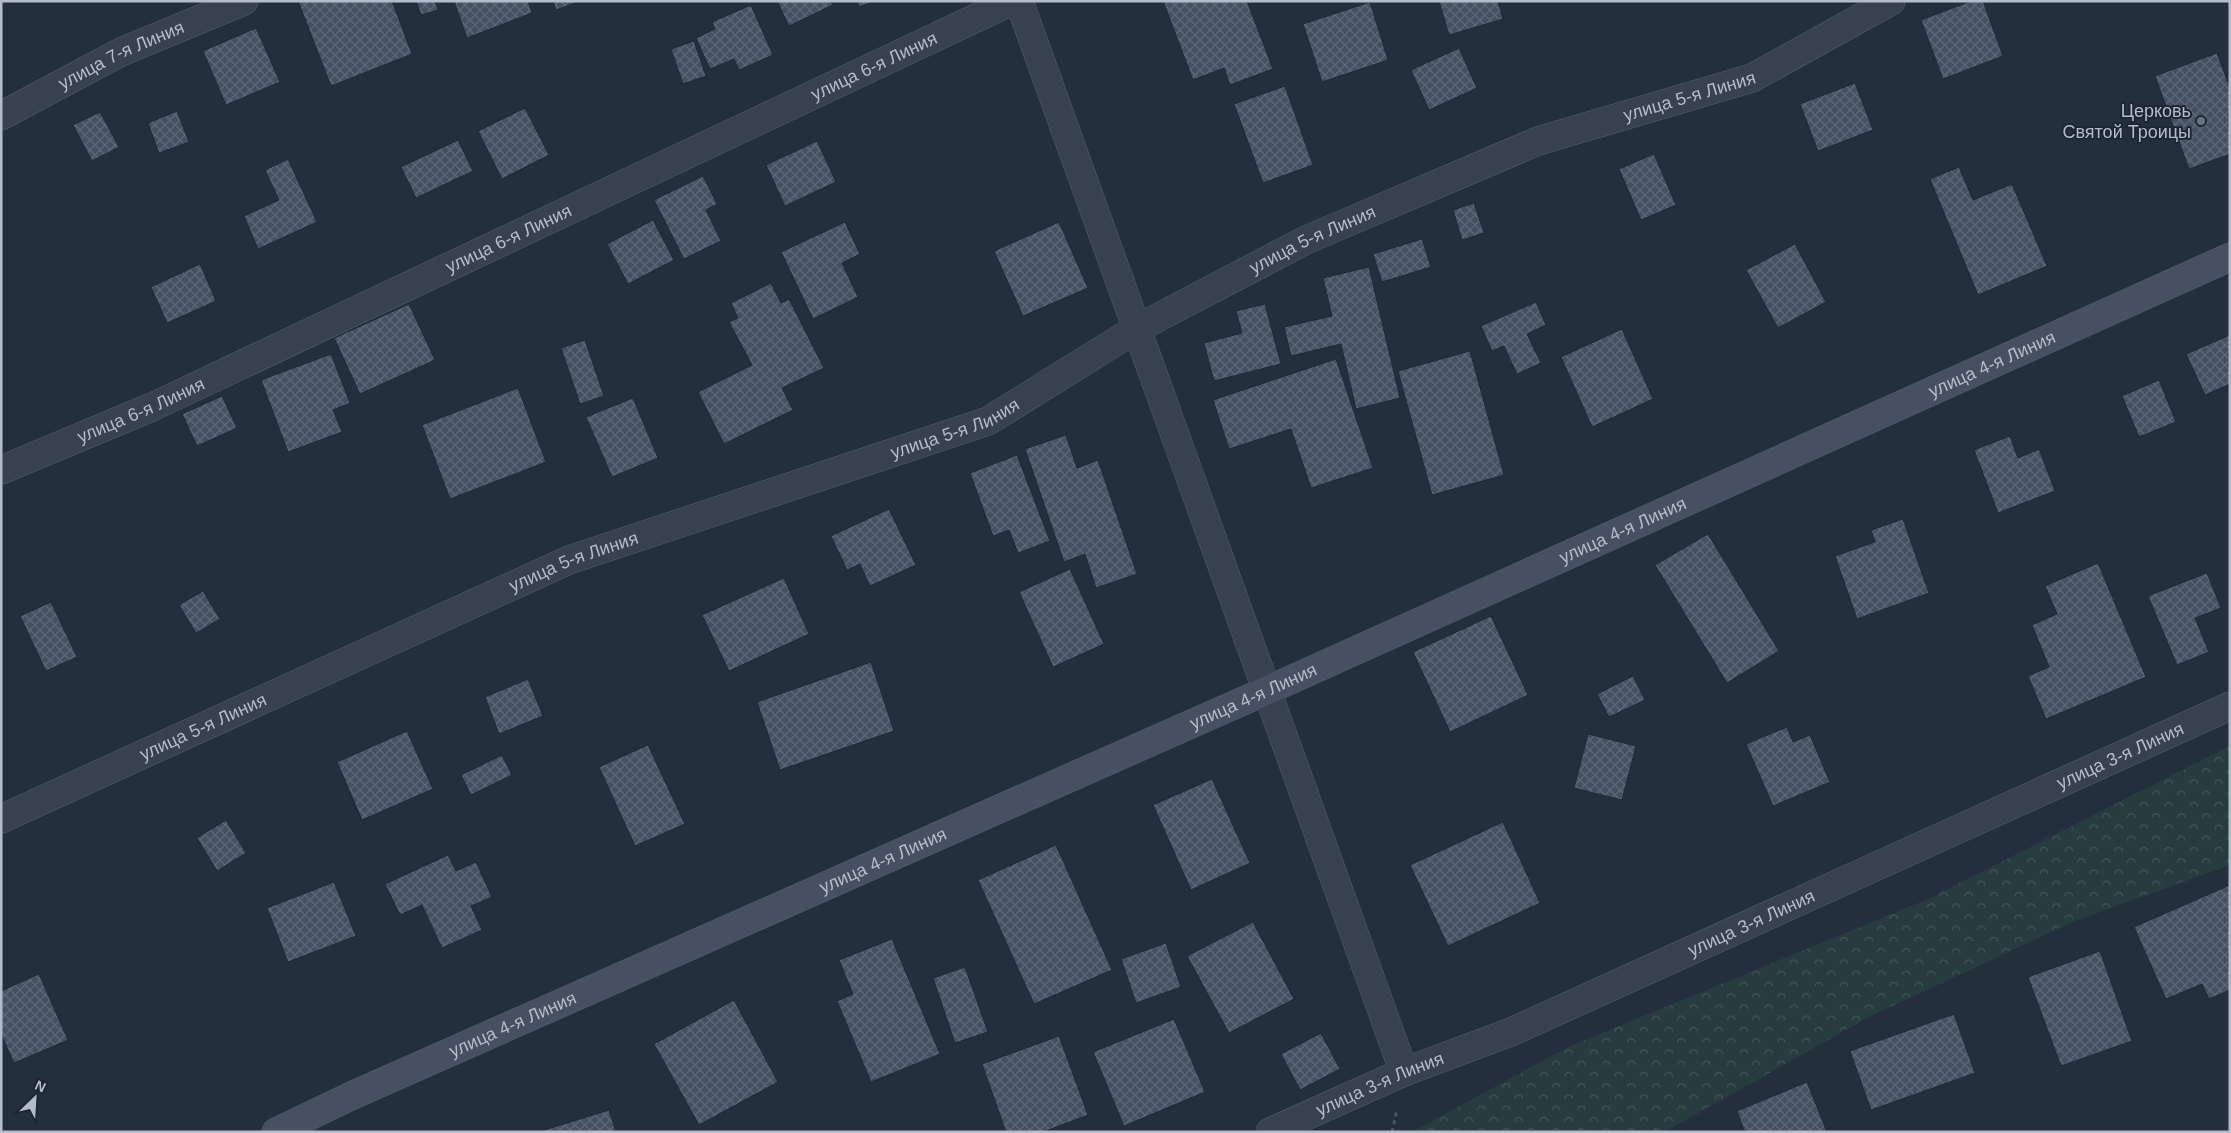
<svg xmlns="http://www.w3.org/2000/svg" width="2231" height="1133" font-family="Arial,sans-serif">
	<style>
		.forest { fill: url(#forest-crowns) }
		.building { fill: url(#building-cross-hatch); stroke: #1f2835 }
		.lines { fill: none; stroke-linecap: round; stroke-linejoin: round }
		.street-casing { stroke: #565f6c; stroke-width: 29 }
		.secondary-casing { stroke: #565f6c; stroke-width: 29 }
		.path { stroke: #44595c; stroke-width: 3; stroke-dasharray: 4 4; stroke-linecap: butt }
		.street { stroke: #38414e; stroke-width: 28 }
		.secondary { stroke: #465061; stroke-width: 28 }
		.worship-dot { fill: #6b7280; stroke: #1d2633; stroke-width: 2 }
		.labels { text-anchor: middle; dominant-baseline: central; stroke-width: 4; stroke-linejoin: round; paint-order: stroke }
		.street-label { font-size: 18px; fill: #b4bcc9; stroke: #1d2633 }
		.poi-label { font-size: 18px; fill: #b4bcc9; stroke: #1d2633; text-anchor: end }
	</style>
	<defs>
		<pattern id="forest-crowns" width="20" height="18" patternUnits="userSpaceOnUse" patternTransform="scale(1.25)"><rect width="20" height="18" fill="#263c3f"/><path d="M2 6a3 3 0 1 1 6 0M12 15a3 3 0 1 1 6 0" fill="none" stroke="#435659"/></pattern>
		<pattern id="building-cross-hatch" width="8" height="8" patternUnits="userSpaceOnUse" patternTransform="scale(1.25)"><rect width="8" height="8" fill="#455162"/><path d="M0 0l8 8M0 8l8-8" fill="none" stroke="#5d6877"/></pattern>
	</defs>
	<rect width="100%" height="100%" fill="#242f3e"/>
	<!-- forest -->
	<polygon class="forest" points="2230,746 2230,865 2075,921 1871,1016 1664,1132 1412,1132 1568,1047 1926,900"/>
	<!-- building -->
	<g class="building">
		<polygon points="298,1 392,1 412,54 331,86"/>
		<polygon points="416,1 435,1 438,10 421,15"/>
		<polygon points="454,1 528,1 532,13 467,38"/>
		<polygon points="553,1 580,1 556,10"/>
		<polygon points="777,1 831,1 833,5 789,26"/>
		<polygon points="857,1 875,1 859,7"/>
		<polygon points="1163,1 1247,1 1273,69 1230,85 1224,68 1193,80"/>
		<polygon points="1439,1 1498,1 1503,19 1449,35"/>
		<polygon points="1971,1 1983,1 2003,56 1943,79 1921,20"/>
		<polygon points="1370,2 1388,60 1322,82 1303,24"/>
		<polygon points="751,5 773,55 739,70 734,59 710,69 696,38 715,29 712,22"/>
		<polygon points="256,28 280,82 226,105 203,51"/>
		<polygon points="694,41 706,76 683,84 671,49"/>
		<polygon points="1459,48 1477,88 1429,110 1411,70"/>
		<polygon points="2217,53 2230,88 2230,154 2189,169 2155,76"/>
		<polygon points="1855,83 1873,130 1818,151 1800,104"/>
		<polygon points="1285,86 1313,165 1263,183 1234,104"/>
		<polygon points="525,108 549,155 502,179 478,131"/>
		<polygon points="177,111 189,142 159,153 148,123"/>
		<polygon points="100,112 119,147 92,161 73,125"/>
		<polygon points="458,140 473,171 416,198 401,167"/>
		<polygon points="817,141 836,182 785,206 766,165"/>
		<polygon points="1654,154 1676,205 1641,220 1619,169"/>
		<polygon points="288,159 317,222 258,249 244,216 279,200 265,170"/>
		<polygon points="1959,167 1973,200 2012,184 2047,266 1978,295 1930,179"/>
		<polygon points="703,176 717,204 706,210 721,241 684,259 654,200"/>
		<polygon points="1474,203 1484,233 1462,240 1453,210"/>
		<polygon points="653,220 674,260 628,284 607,244"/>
		<polygon points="845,222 860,254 842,263 858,297 813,319 781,252"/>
		<polygon points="1059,222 1088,288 1023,316 994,251"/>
		<polygon points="1422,239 1431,267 1382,282 1373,254"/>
		<polygon points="1795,244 1826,302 1778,328 1746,270"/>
		<polygon points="200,264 216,301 167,323 151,287"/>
		<polygon points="1369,267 1400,398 1356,409 1341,344 1291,356 1284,327 1332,316 1323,278"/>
		<polygon points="771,283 781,303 789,299 824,368 782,388 793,410 724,444 698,392 752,365 729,322 738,318 731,303"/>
		<polygon points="1536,302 1546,325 1527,334 1541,363 1517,374 1504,346 1492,351 1481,326"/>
		<polygon points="409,304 435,360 360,394 334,338"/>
		<polygon points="1265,304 1281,364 1214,381 1204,343 1242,333 1236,311"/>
		<polygon points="1622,329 1653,399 1592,427 1561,357"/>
		<polygon points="2230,335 2230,384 2205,395 2186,354"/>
		<polygon points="585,340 604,396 580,404 561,348"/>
		<polygon points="1470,351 1504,475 1432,495 1398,371"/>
		<polygon points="331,354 350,403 333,410 342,432 288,452 261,380"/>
		<polygon points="1336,359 1373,468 1311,488 1291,429 1229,449 1213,400"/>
		<polygon points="2159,380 2176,422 2139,437 2122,396"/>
		<polygon points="518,388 546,462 450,499 422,425"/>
		<polygon points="222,396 237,428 197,446 182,414"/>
		<polygon points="633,398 658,458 612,477 586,417"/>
		<polygon points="1066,435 1077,468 1098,460 1137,574 1096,588 1085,554 1064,562 1025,449"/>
		<polygon points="2010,436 2018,458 2039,449 2055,491 1998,513 1974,450"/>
		<polygon points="1017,455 1050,541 1018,553 1009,530 993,536 970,473"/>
		<polygon points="889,509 916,565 870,586 860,564 847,570 831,536"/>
		<polygon points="1903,519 1929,593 1857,619 1835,556 1875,542 1871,530"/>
		<polygon points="1708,534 1779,651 1727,683 1655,565"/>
		<polygon points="2098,563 2146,677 2046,719 2028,676 2049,667 2032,625 2057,614 2045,586"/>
		<polygon points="1070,569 1104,644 1053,667 1019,592"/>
		<polygon points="2207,573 2221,608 2195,618 2209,652 2177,665 2148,596"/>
		<polygon points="784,578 809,634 729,671 702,615"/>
		<polygon points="203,591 220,619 196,633 179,605"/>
		<polygon points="51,602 77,657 46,671 20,616"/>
		<polygon points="1491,616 1528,695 1450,732 1413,652"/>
		<polygon points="871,662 894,731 780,770 757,702"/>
		<polygon points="1633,676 1645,700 1609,717 1597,694"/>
		<polygon points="528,679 543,716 499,734 485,697"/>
		<polygon points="1787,727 1793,742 1810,735 1830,782 1773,806 1746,744"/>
		<polygon points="407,731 433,789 362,820 337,762"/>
		<polygon points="1588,734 1636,746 1622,800 1574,788"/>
		<polygon points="648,745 685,824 635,846 599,767"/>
		<polygon points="502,755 512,775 471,795 461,775"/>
		<polygon points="1212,779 1250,863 1191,890 1153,805"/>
		<polygon points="226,820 246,853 217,871 197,838"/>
		<polygon points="1503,822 1540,903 1448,946 1410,865"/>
		<polygon points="1056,845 1112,970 1034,1004 978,880"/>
		<polygon points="448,855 456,871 476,862 492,897 471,906 482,930 442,948 422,905 400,915 385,884"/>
		<polygon points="334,882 356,936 288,962 267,908"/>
		<polygon points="2230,885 2230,990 2209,999 2202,984 2166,999 2134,927"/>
		<polygon points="1253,922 1294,999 1229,1033 1187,956"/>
		<polygon points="892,939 940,1054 871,1082 837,1001 853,994 839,960"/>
		<polygon points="1166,943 1181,987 1136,1003 1121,959"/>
		<polygon points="2100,951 2132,1041 2061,1066 2028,977"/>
		<polygon points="965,967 988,1032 955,1043 933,978"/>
		<polygon points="39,974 68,1040 14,1063 1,1034 1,991"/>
		<polygon points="734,1000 778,1082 699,1125 654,1044"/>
		<polygon points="1954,1014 1975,1073 1871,1110 1850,1051"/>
		<polygon points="1174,1019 1205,1092 1124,1126 1093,1052"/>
		<polygon points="1321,1033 1340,1069 1300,1090 1281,1054"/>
		<polygon points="1059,1036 1088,1115 1043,1132 1006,1132 982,1064"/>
		<polygon points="1807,1082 1827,1132 1745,1132 1737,1111"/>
		<polygon points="609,1110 616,1132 538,1132"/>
	</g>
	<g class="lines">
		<!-- street casing -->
		<g class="street-casing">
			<g id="street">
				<polyline points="1019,1 1404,1072"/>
				<path id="s1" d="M1 116 121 52 244 1"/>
				<path id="s2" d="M1 470 152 407 1012 1"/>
				<path id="s3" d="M1 819 569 560 988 421 1136 329 1306 240 1538 141 1752 78 1891 1"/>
				<path id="s4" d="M1270 1132 1404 1072 1511 1032 2230 706"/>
			</g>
		</g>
		<!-- secondary casing -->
		<g class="secondary-casing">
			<g id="secondary">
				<path id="s5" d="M276 1132 351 1096 1268 690 2230 257"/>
			</g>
		</g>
		<!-- path -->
		<polyline class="path" points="1392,1132 1397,1109"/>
		<!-- street -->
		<use href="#street" class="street"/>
		<!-- secondary -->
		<use href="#secondary" class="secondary"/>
	</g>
	<!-- markers -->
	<circle class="worship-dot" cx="2201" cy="121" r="5"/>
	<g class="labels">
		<!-- street labels -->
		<g class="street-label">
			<text stroke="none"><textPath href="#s1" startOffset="135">улица 7-я Линия</textPath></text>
			<text stroke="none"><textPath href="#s2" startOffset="962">улица 6-я Линия</textPath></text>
			<text stroke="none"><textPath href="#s3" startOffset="1842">улица 5-я Линия</textPath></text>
			<text stroke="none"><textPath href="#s2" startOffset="558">улица 6-я Линия</textPath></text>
			<text stroke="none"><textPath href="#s3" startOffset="1438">улица 5-я Линия</textPath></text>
			<text stroke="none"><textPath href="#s5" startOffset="1880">улица 4-я Линия</textPath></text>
			<text stroke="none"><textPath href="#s2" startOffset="152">улица 6-я Линия</textPath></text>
			<text stroke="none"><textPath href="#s3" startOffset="1032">улица 5-я Линия</textPath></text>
			<text stroke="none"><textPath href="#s5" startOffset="1475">улица 4-я Линия</textPath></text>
			<text stroke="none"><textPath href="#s3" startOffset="628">улица 5-я Линия</textPath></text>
			<text stroke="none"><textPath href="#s5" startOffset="1070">улица 4-я Линия</textPath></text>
			<text stroke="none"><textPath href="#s3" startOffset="222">улица 5-я Линия</textPath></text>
			<text stroke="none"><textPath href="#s4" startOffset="930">улица 3-я Линия</textPath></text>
			<text stroke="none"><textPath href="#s5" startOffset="665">улица 4-я Линия</textPath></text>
			<text stroke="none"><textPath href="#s4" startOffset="525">улица 3-я Линия</textPath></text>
			<text stroke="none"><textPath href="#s5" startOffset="260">улица 4-я Линия</textPath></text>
			<text stroke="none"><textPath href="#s4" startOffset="120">улица 3-я Линия</textPath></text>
		</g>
		<!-- poi labels -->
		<g class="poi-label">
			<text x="2191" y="111">Церковь<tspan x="2191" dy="21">Святой Троицы</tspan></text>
		</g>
	</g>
	<!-- border -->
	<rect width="2231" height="1133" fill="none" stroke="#b4bcc9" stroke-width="5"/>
	<!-- north arrow -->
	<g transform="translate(35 1098) rotate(25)" stroke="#1d2633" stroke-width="4" paint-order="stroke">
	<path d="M0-4L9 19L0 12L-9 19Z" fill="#b4bcc9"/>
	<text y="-8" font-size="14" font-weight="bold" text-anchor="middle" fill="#b4bcc9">N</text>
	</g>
</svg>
